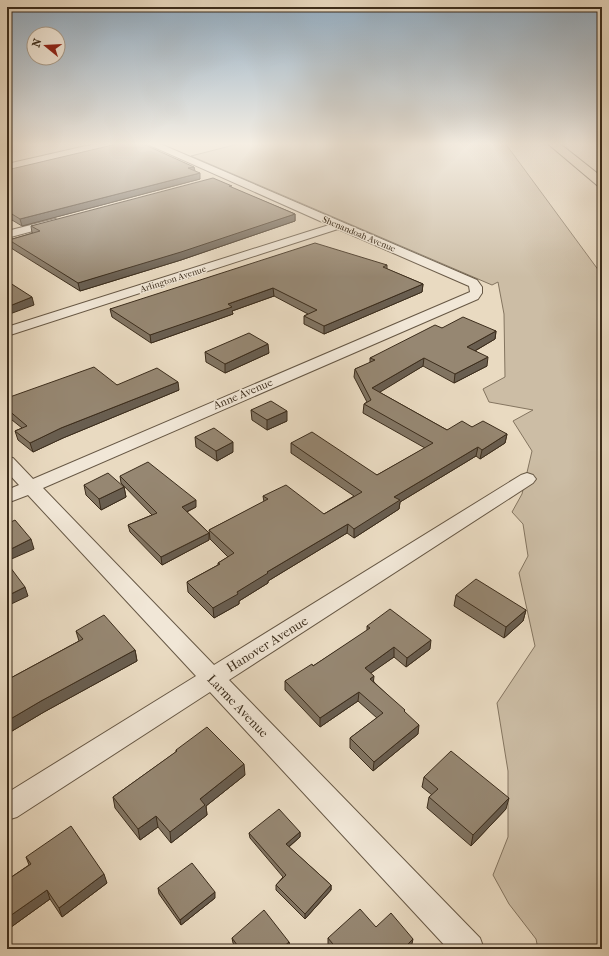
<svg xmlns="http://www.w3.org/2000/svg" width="609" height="956" font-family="'IM FELL French Canon',serif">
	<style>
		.green { fill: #ccbda5; stroke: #847560 }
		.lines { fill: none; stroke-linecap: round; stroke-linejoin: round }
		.street-casing { stroke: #675845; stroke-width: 2 }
		.highway-casing { stroke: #3c2d1c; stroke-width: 2 }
		.street { fill: #f1e7d7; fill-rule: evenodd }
		.highway { fill: #e9dac1; fill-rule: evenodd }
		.wall { fill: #817462; stroke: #3c2d1c }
		.shaded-wall { fill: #695e50; stroke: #3c2d1c }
		.building { fill: #968772; stroke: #3c2d1c }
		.labels { text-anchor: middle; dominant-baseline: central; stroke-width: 3; stroke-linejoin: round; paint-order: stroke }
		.far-street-label { font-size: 9px; fill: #3c2d1c; stroke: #f1e7d7 }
		.street-label { font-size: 11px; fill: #3c2d1c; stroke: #f1e7d7 }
		.near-street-label { font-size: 13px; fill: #3c2d1c; stroke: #f1e7d7 }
	</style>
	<rect width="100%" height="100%" fill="#e9dac1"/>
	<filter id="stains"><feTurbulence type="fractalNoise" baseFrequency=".005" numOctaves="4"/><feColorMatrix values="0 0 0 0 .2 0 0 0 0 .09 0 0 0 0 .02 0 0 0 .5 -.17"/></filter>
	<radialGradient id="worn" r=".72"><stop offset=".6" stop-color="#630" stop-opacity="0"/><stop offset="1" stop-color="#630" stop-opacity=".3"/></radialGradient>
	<!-- green -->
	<polygon class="green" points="242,143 505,143 602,275 602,949 538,949 536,939 509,904 493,875 508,837 508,771 497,703 535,646 519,573 528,556 523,524 512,512 522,494 532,451 513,421 533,410 489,402 483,389 505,377 504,314 498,282 492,285 191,156"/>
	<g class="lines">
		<!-- street casing -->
		<g class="street-casing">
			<g id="street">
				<polygon points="99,143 117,143 113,146 7,170 7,164"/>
				<polygon points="145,143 158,143 477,280 482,287 482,293 478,299 43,488 214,665 521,475 527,473 533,475 536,479 533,483 229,680 480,938 484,949 448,949 210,692 17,817 7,820 7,793 196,676 28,495 7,503 7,490 19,485 7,472 7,457 13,458 33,479 470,292 469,286 338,229 7,336 7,327 329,225"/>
				<polygon points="55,219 61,222 59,224 7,238 7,231"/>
			</g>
		</g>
		<!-- highway casing -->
		<g class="highway-casing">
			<polygon id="highway" points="547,143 559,143 602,177 602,187 598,186"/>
		</g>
		<!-- street -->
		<use href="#street" class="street"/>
		<!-- highway -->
		<use href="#highway" class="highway"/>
	</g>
	<!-- wall -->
	<g class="wall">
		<polygon points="194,167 195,171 200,179 22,226 7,217 7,170"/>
		<polygon points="232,188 295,214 295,221 181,260 80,291 11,248 9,240 33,233 32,233 31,226"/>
		<polygon points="387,265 387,269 423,284 422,292 324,334 304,324 304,316 308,314 274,296 232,311 233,314 151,343 112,317 110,309"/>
		<polygon points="442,328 496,331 495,339 475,351 487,366 454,383 423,366 379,392 447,430 472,427 507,434 505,443 480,459 476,456 400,502 399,509 354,538 347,533 268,581 268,583 239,601 239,604 214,618 188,592 187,582 218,565 218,563 228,557 210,539 209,530 264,502 263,496 324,514 354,496 291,453 291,443 377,475 425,448 363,413 364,404 367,402 354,377 355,369 370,363 370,358"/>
		<polygon points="205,352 269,353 225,373 206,362"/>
		<polygon points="117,385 179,390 63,438 33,452 18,440 15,431 22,428 7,416 7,398"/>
		<polygon points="251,410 287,421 267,430 252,420"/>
		<polygon points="195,437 233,452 217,461 196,447"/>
		<polygon points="120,476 196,507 187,512 209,533 209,540 162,565 130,532 128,525 152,515 121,483"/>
		<polygon points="84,485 124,487 126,497 101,510 86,495"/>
		<polygon points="456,595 526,610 523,621 504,638 454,606"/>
		<polygon points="367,626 430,649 406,667 394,657 370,673 374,682 405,712 418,734 373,771 350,748 350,738 377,718 358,701 320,727 285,690 285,681 313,666 367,631"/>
		<polygon points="76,631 135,650 137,661 44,712 7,734 7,680 79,641"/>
		<polygon points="176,750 245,775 206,806 207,815 171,843 158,827 140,840 115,808 113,797 176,752"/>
		<polygon points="424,777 506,809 471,846 427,808 429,797 432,795 422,787"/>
		<polygon points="300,832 300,837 289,847 331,885 331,890 305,919 276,890 276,885 283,877 250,838 249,833"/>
		<polygon points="26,857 107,883 62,917 50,899 7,930 7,880 29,865"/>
		<polygon points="158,888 215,898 181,925 159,894"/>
		<polygon points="376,927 412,949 328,949 328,938"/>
		<polygon points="232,938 289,942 290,947 287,949 237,949 233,943"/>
	</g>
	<!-- shaded-wall -->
	<g class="shaded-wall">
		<polygon points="194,167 195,173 188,168"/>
		<polygon points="200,173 200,179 22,226 20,219"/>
		<polygon points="295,214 295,221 181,260 80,291 78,283"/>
		<polygon points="423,284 422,292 324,334 324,326"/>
		<polygon points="273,288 274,296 232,311 233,314 151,343 150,335 228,304"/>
		<polygon points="32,297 34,305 7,315 7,307"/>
		<polygon points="496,331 495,339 466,356 467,347"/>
		<polygon points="268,344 269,353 225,373 225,364"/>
		<polygon points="488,357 487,366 454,383 455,374"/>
		<polygon points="424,358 423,366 372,397 372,388"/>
		<polygon points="178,382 179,390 63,438 33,452 30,443 61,428"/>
		<polygon points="287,411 287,421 267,430 267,420"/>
		<polygon points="507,434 505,443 480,459 482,450"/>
		<polygon points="233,442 233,452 217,461 216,451"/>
		<polygon points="478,447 476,456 400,502 399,509 354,538 354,529 394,497"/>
		<polygon points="124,487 126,497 101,510 99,499"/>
		<polygon points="196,500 196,507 182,514 182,507"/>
		<polygon points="348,524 347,533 268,581 268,583 239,601 239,604 214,618 213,608 267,572"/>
		<polygon points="209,533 209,540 162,565 161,557"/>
		<polygon points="31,539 34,549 7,561 7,551"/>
		<polygon points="25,587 28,596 7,606 7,596"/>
		<polygon points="526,610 523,621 504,638 506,627"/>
		<polygon points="431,640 430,649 406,667 407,658"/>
		<polygon points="394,647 394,657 364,678 365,668"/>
		<polygon points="135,650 137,661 44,712 7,734 7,721 41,701"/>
		<polygon points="374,676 373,686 370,679"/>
		<polygon points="359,692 358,701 320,727 320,718"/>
		<polygon points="419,725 418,734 373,771 374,762"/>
		<polygon points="244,764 245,775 206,806 207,815 171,843 170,832 200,799"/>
		<polygon points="509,798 506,809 471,846 473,835"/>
		<polygon points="156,816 158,827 140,840 138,829"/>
		<polygon points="300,832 300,837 286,849 286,844"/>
		<polygon points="104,874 107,883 62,917 59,908"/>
		<polygon points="331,885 331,890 305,919 305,914"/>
		<polygon points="47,890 50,899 7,930 7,918"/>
		<polygon points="215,892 215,898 181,925 180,920"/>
		<polygon points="413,939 411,949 403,949"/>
		<polygon points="289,942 290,947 287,949 281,949"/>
	</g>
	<!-- building -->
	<g class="building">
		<polygon points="121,143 141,143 194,167 188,168 200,173 20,219 7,211 7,170"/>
		<polygon points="213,178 232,186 229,186 295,214 181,252 78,283 9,240 40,231 31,226"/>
		<polygon points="315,243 387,265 383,267 423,284 324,326 304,316 317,310 273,288 228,304 232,307 150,335 110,309"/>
		<polygon points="7,281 32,297 7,307"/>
		<polygon points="463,317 496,331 467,347 488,357 455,374 424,358 372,388 447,430 462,421 472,427 483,421 507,434 482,450 478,447 394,497 400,500 354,529 348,524 267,572 268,573 237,592 238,594 213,608 187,582 220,564 218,563 234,553 209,530 268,499 263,496 286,485 324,514 362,492 291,443 312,432 377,475 433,443 364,404 371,400 355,369 375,360 370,358 435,325 442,328"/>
		<polygon points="249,333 268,344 225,364 205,352"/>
		<polygon points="94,367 117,385 157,368 178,382 61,428 30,443 15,431 27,426 7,409 7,398"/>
		<polygon points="271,401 287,411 267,420 251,410"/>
		<polygon points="214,428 233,442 216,451 195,437"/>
		<polygon points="148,462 196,500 182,507 209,533 161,557 128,525 157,513 120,476"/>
		<polygon points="108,473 124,487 99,499 84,485"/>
		<polygon points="15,520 31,539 7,551 7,524"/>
		<polygon points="7,563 25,587 7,596"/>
		<polygon points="476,579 526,610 506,627 456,595"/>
		<polygon points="390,609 431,640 407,658 394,647 365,668 374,676 370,679 405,710 404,711 419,725 374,762 350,738 383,713 359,692 320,718 285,681 312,664 313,666 370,628 367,626"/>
		<polygon points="104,615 135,650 41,701 7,721 7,680 83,639 76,631"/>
		<polygon points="207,727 244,764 200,799 205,805 170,832 156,816 138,829 113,797 177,751 176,750"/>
		<polygon points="451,751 509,798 473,835 429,797 438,789 424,777"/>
		<polygon points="279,809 300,832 286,844 331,885 305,914 276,885 286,875 249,833"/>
		<polygon points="71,826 104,874 59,908 47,890 7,918 7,880 31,864 26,857"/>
		<polygon points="192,863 215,892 180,920 158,888"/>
		<polygon points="360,909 376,927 391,913 413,939 403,949 337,949 328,938"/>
		<polygon points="264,910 289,942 281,949 240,949 232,938"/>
	</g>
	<!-- sky -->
	<linearGradient id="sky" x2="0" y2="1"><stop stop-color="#91acc2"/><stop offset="0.52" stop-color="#f5eee3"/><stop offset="1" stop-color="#f5eee3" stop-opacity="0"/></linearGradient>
	<rect width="609" height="277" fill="url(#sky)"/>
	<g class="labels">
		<!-- far-street labels -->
		<g class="far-street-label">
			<text transform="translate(359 234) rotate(23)">Shenandoah Avenue</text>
			<text transform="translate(173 279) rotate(-18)">Arlington Avenue</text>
		</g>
		<!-- street labels -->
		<g class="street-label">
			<text transform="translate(243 394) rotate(-23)">Anne Avenue</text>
		</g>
		<!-- near-street labels -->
		<g class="near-street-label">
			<text transform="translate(267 644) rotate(-32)">Hanover Avenue</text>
			<text transform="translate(238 706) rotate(46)">Larme Avenue</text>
		</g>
	</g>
	<!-- margin -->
	<rect width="609" height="956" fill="none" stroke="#e9dac1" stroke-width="24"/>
	<rect x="8" y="8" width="593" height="940" fill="none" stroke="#3c2d1c" stroke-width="2"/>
	<rect x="12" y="12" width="585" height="932" fill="none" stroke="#3c2d1c"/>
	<!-- north arrow -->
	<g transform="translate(46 46) rotate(288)"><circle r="19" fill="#f1e7d7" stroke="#a99d8c"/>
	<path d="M0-3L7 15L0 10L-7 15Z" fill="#8f2418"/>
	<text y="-6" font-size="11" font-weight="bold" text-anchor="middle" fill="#3c2d1c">N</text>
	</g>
	<rect width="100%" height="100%" filter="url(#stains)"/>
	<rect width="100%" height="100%" fill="url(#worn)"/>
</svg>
